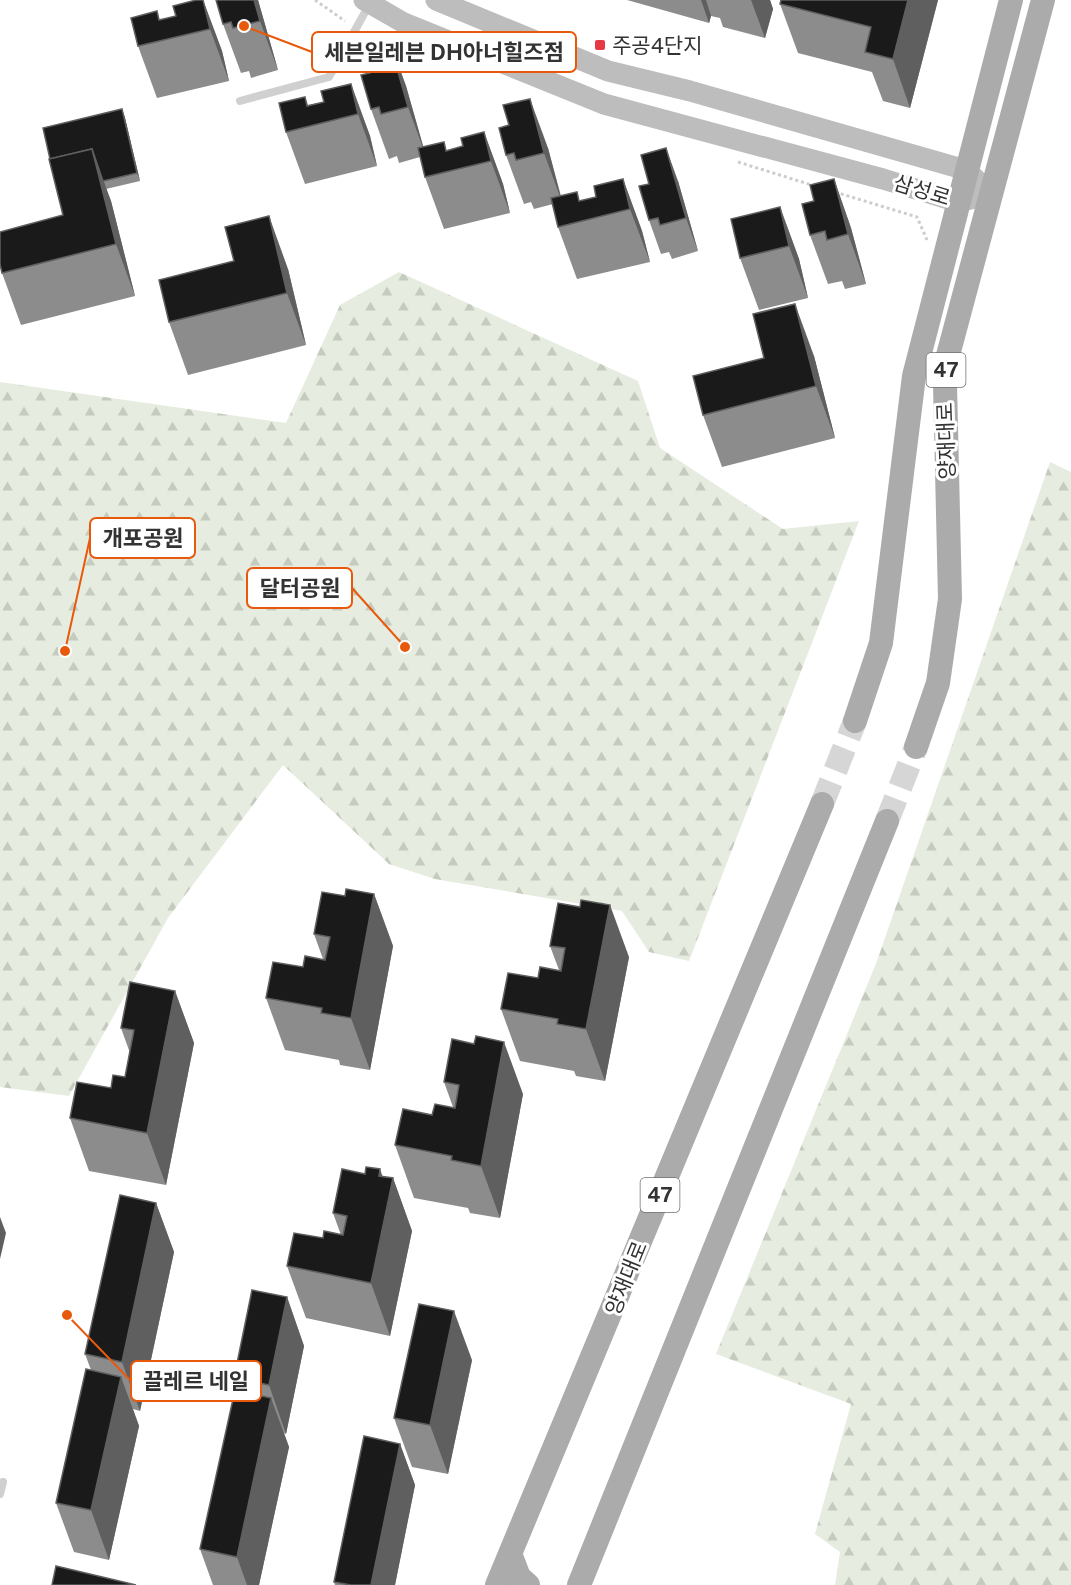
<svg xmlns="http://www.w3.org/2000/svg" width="1071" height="1585" font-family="'Public Sans','Noto Sans KR',sans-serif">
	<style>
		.forest { fill: url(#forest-firs) }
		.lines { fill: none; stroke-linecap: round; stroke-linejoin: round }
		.primary-tunnel { stroke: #d6d6d6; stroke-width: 24; stroke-dasharray: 24 12; stroke-linecap: butt }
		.path { stroke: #cdcdcd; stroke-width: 3; stroke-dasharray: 3 3; stroke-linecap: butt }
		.lane { stroke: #d0d0d0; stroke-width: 8 }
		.secondary { stroke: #bdbdbd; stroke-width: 21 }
		.primary { stroke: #ababab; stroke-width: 24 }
		.wall { fill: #8c8c8c }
		.shaded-wall { fill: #5f5f5f }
		.building { fill: #1a1a1a; stroke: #5f5f5f; stroke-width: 1.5 }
		.poi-dot { fill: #e63946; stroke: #fff; stroke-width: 2 }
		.labels { text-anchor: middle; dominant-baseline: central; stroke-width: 6; stroke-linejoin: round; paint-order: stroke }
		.shield { fill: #fff; stroke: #707070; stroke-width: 1.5 }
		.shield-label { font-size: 20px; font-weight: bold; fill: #333 }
		.poi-label { font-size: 21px; fill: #333; stroke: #fff; text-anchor: start }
		.street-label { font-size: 21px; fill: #333; stroke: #fff }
		.leader { fill: none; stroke: #e8590c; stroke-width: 2 }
		.callout-dot { fill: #e8590c; stroke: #fff; stroke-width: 2 }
		.callout { fill: #fff; stroke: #e8590c; stroke-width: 2 }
		.callout-label { font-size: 22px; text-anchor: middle; font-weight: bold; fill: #333 }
	</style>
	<defs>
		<pattern id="forest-firs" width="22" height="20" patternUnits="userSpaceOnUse" patternTransform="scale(1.5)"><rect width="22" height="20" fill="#e6ecdf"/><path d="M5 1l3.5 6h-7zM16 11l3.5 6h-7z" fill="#c6cbc0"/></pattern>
	</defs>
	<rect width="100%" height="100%" fill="#fff"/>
	<!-- forest -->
	<g class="forest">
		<polygon points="399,272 638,381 660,448 783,529 859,521 689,961 649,952 622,911 435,879 389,864 283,765 168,918 69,1096 0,1087 0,382 286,423 340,305"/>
		<polygon points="1050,462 1071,472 1071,1585 835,1585 840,1552 815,1534 851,1404 716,1354 877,961"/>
	</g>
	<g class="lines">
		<!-- primary-tunnel -->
		<g class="primary-tunnel">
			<polyline points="822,804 855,721"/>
			<polyline points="887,821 916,747"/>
		</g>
		<!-- path -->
		<g class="path">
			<polyline points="315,0 345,21"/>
			<polyline points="367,32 400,45"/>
			<polyline points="738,162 815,186"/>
			<polyline points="835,192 917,217 927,240"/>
		</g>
		<!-- lane -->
		<g class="lane">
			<polyline points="240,101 329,77 369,5"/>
			<polyline points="0,1494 3,1482"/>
		</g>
		<!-- secondary -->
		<g class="secondary">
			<polyline points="364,0 404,23 604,104 883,179 958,202 991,194"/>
			<polyline points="436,0 608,71 690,91 966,170 991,194"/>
		</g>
		<!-- primary -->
		<g class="primary">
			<polyline points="855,721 881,643 914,376 1011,0"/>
			<polyline points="916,747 938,683 950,599 945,384 947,359 1043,0"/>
			<polyline points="511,1556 519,1577 528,1585"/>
			<polyline points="497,1585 822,804"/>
			<polyline points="579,1585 887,821"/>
		</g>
	</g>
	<!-- wall -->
	<g class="wall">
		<polygon points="203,0 222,51 229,81 157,98 138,46 160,20 176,16"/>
		<polygon points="258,0 278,70 251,78 249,71 241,73 223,24"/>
		<polygon points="627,0 770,0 773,9 765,38 723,27 720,18 711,16 709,23"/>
		<polygon points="781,0 938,0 910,108 883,101 872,72 798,53 780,4"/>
		<polygon points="388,37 406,86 423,147 447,150 463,146 484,132 503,184 510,213 444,229 425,177 420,157 399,163 397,156 389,159 371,109 370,73"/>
		<polygon points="351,84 370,136 377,166 305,184 286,132 305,97 308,105 324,102"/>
		<polygon points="122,109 125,118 140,181 106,189 111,201 135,296 21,325 2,273 63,215"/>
		<polygon points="499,128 548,148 561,196 580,201 596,197 623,179 642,231 650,262 577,279 558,227 553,204 534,209 531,202 524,204 506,155"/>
		<polygon points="834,179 851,228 866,284 845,289 842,281 828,284 810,235 814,201"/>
		<polygon points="678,181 698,251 672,259 669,252 661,254 649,220"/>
		<polygon points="780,207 799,259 808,298 759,310 740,258"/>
		<polygon points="234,261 288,269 306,345 188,375 169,322"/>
		<polygon points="814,356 835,438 722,467 703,415"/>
		<polygon points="374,894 393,946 370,1070 340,1065 339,1060 285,1050 266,998 303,967 323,959 314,934 345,896"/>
		<polygon points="550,946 629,957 605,1081 576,1076 574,1071 520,1061 501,1009 538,978 559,970"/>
		<polygon points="175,991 194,1043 166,1185 89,1171 70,1118 125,1077 130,1053 121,1028"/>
		<polygon points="444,1082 523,1094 500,1218 470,1213 468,1208 414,1198 395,1145 453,1107"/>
		<polygon points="365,1174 393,1178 412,1231 390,1336 306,1318 287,1266 323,1238 341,1235 333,1213"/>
		<polygon points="156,1203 174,1252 140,1411 133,1409 139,1426 109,1560 74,1552 56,1503 91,1370 85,1354"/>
		<polygon points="287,1297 304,1346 286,1434 284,1433 289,1447 259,1585 213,1585 200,1549 239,1391 234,1378"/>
		<polygon points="472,1360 448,1474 412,1467 394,1418"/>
		<polygon points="400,1444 415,1485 395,1585 335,1585 334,1582"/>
	</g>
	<!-- shaded-wall -->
	<g class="shaded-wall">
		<polygon points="203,0 222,51 229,81 210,29"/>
		<polygon points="254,0 258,0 278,70 260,21"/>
		<polygon points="701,0 706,0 711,16 709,23"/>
		<polygon points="751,0 770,0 773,9 765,38"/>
		<polygon points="908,0 938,0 910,108 893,59"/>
		<polygon points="388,37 406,86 426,156 408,107"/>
		<polygon points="351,84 370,136 377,166 358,114"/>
		<polygon points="530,99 548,148 562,202 544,153"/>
		<polygon points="122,109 125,118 140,181 137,173"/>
		<polygon points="484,132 503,184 510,213 491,161"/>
		<polygon points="666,148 678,181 698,251 686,218"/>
		<polygon points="92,149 111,201 135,296 116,244"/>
		<polygon points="623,179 642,231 650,262 630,209"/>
		<polygon points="834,179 851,228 866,284 848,234"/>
		<polygon points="780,207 799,259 808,298 789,246"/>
		<polygon points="269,216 288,269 306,345 287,293"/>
		<polygon points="795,304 814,356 835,438 816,386"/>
		<polygon points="374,894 393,946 370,1070 351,1018"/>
		<polygon points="610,905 629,957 605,1081 586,1029"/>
		<polygon points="175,991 194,1043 166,1185 147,1133"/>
		<polygon points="504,1042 523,1094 500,1218 481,1166"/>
		<polygon points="380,1169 389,1195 393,1178 412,1231 390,1336 371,1283"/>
		<polygon points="156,1203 174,1252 140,1411 122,1362"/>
		<polygon points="0,1217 6,1233 0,1259"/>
		<polygon points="287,1297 304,1346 286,1434 269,1385"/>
		<polygon points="454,1311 472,1360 448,1474 430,1425"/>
		<polygon points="121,1377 139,1426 109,1560 91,1510"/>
		<polygon points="271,1398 289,1447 259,1585 247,1585 237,1557"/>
		<polygon points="400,1444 415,1485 395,1585 371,1585"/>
	</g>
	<!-- building -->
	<g class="building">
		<polygon points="196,0 203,0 210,29 138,46 131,18 157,11 159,20 176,16 173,6"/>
		<polygon points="216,0 254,0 260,21 233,28 231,22 223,24"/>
		<polygon points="781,0 908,0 893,59 865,52 871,27 780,4"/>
		<polygon points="388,37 408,107 381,114 379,107 371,109 361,75 370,73 362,44"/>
		<polygon points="351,84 358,114 286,132 279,103 305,97 307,106 324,102 321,91"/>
		<polygon points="530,99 544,153 516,160 514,153 506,155 499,128 509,125 503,105"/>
		<polygon points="122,109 137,173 103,181 92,149 50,159 43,128"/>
		<polygon points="484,132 491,161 425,177 418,148 444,142 446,151 463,146 461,138"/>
		<polygon points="666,148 686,218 660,225 658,218 649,220 639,186 649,184 641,155"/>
		<polygon points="92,149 116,244 2,273 0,264 0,232 63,215 49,159"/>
		<polygon points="623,179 630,209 558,227 551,198 577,192 579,201 596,197 594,186"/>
		<polygon points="834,179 848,234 827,240 825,231 810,235 802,204 814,201 810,185"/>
		<polygon points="780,207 789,246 740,258 731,219"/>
		<polygon points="269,216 287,293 169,322 159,280 234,261 225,227"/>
		<polygon points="795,304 816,386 703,415 693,376 764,358 753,314"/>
		<polygon points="346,889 374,894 351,1018 321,1013 322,1008 266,998 273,962 303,967 305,956 325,960 330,937 314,934 322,892 345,896"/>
		<polygon points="581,900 610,905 586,1029 557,1024 558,1019 501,1009 508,973 538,978 540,967 561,971 565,948 550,946 558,903 580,907"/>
		<polygon points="130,982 175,991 147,1133 70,1118 77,1082 111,1088 113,1075 125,1077 134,1030 121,1028"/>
		<polygon points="476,1036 504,1042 481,1166 451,1160 452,1156 395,1145 403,1109 432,1115 435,1104 455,1108 459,1085 444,1082 452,1039 474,1044"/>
		<polygon points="366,1167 380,1169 379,1176 393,1178 371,1283 287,1266 294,1233 323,1238 324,1231 343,1235 347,1216 333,1213 342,1169 365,1174"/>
		<polygon points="120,1195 156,1203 122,1362 85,1354"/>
		<polygon points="252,1290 287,1297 269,1385 234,1378"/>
		<polygon points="419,1304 454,1311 430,1425 394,1418"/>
		<polygon points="86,1369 121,1377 91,1510 56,1503"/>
		<polygon points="235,1390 271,1398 237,1557 200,1549"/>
		<polygon points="364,1436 400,1444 371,1585 351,1585 334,1582"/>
		<polygon points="56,1566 136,1585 52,1585"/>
	</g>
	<!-- markers -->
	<rect class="poi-dot" x="594" y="39" width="12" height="12" rx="3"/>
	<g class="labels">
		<!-- shield labels -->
		<g class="shield">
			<rect x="926.5" y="353" width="39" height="34" rx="4.5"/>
			<rect x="640.5" y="1178" width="39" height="34" rx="4.5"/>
		</g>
		<g class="shield-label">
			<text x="946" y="370">47</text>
			<text x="660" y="1195">47</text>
		</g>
		<!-- poi labels -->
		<g class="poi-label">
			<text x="612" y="45">주공4단지</text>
		</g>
		<!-- street labels -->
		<g class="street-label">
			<text transform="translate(922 190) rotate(17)">삼성로</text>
			<text transform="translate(946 441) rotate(-92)">양재대로</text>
			<text transform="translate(626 1278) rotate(-68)">양재대로</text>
		</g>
	</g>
	<!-- callouts -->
	<path class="leader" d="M244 26L312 52M65 651L90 538M405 647L352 588M67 1315L131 1381"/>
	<g class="callout-dot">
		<circle cx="244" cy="26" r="6"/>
		<circle cx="65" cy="651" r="6"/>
		<circle cx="405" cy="647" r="6"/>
		<circle cx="67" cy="1315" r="6"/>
	</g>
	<g class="callout">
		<rect x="312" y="32" width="264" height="40" rx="6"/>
		<rect x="90" y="518" width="105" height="40" rx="6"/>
		<rect x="247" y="568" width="105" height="40" rx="6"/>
		<rect x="131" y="1361" width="130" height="40" rx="6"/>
	</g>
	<g class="callout-label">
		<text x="444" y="60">세븐일레븐 DH아너힐즈점</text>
		<text x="143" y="546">개포공원</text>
		<text x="300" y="596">달터공원</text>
		<text x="196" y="1389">끌레르 네일</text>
	</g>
</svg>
